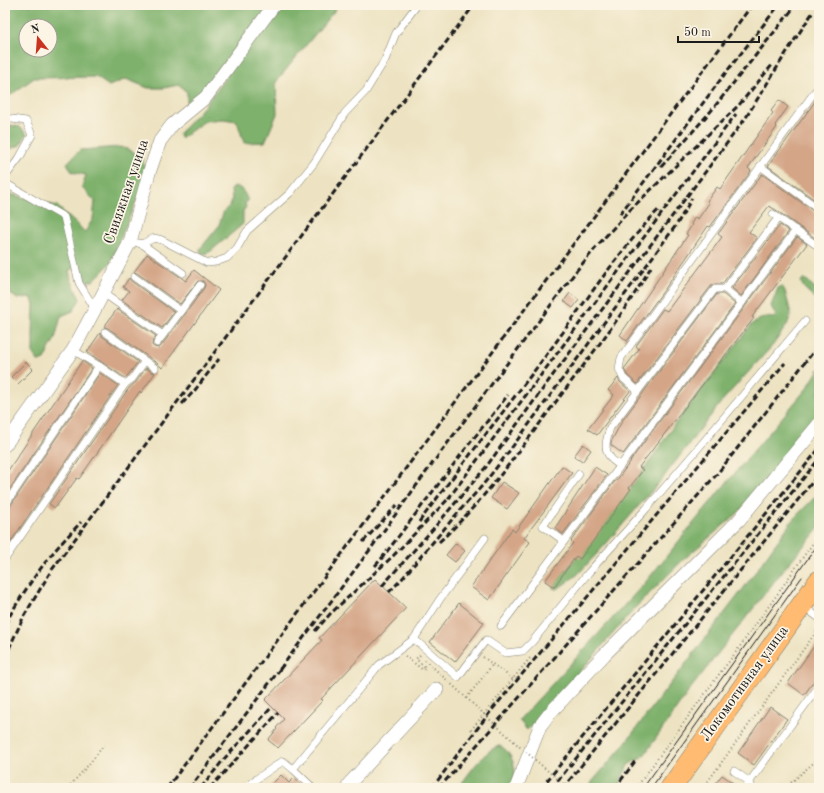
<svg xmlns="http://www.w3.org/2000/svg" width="824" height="793" font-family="'Old Standard TT',serif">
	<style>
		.forest { fill: #7eb16c; stroke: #4d6644; fill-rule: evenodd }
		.building { fill: #d4a587 }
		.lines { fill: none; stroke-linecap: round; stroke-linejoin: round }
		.lane-casing { stroke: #84806f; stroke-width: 8 }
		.street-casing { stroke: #84806f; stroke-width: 14 }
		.primary-casing { stroke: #84806f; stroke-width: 22 }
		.path { stroke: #84806f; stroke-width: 2; stroke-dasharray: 1 3; stroke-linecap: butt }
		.lane { stroke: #fff; stroke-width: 7 }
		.street { stroke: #fff; stroke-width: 13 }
		.primary { stroke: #ffbb71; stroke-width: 21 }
		.tram { stroke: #1c1c1c; stroke-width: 1 }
		.rail { stroke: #1c1c1c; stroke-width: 3; stroke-dasharray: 6 3; stroke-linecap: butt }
		.path-bridge { stroke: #84806f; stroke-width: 2; stroke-dasharray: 1 3; stroke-linecap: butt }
		.labels { text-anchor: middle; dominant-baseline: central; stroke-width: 3.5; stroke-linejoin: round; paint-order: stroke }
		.street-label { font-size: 15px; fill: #1c1c1c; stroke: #fcf5e5 }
	</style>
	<rect width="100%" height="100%" fill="#fcf5e5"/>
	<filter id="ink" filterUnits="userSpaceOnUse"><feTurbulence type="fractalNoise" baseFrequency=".025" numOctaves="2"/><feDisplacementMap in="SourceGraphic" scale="8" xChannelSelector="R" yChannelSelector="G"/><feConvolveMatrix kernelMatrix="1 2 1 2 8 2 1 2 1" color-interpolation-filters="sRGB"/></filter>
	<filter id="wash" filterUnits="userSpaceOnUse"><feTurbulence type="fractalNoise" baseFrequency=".012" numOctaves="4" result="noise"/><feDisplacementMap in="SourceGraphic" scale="16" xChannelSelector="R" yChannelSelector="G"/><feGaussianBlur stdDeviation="0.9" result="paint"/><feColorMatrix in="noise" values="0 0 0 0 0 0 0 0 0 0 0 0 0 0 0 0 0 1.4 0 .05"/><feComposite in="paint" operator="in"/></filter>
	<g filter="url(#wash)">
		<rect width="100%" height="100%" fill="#ede3c2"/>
		<!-- forest -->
		<g class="forest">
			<path d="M5 5H271L194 106 187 104V92L178 85 164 88H148L126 79 109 86 96 77 34 78 5 99ZM26 26H50V50H26Z"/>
			<polygon points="279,5 339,5 276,82 277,114 265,142 244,143 237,121 223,119 205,121 181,138 179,134 206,104"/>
			<polygon points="5,124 20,127 27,134 20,145 5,151"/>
			<polygon points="121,147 130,150 142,158 146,173 137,199 110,264 93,281 85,281 80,267 69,270 71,280 80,299 73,311 61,316 55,339 48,351 45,360 39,362 33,354 33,334 34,304 31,297 17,299 5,289 5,190 13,195 57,206 85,232 93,219 95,201 82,188 86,175 72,172 67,163 80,150"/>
			<path d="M235 186C243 188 245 194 248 201L245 203 246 207 243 211V224L211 251C207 253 205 255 201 253L200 249 218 227 224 211 230 205 232 200 231 190Z"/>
			<polygon points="803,279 808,281 819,293 819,302 804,288 801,282"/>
			<path d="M782 286 785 291 791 314 787 325 773 345 722 401 662 479 605 545 577 575 560 587 556 589 553 588V586C596 534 638 481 674 425L752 324 764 317 773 318 776 316 771 306 778 288Z"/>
			<polygon points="819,369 819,415 738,513 683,560 635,608 565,689 527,730 519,720 644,584 718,493 808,387"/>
			<polygon points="819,493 819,528 809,540 788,564 691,688 645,754 639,759 633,762 628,765 617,788 595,788 593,787 591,784 592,782 622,747 743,589 794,518"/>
			<path d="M500 746C509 750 515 763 515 773 515 778 512 783 511 788H458C468 776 484 749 500 746Z"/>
		</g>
		<g id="blocks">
			<!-- building -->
			<g class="building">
				<polygon points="819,96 819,184 816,188 819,191 819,203 768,166"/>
				<polygon points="779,100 788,107 775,125 777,127 748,168 751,171 710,227 708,226 667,286 627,341 620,335 688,235 686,234 692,225 691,224 695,217 698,219 709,203 707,201 717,187 720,189 773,113 771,111"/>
				<polygon points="762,174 816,213 819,214 819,241 776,210 769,206 749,232 757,238 722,284 715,284 711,286 637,384 627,375 624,369 639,349 636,346 663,309 667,311 722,237 718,234"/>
				<polygon points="780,225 789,231 741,296 732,288"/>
				<polygon points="797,237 807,244 752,317 754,318 639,467 643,470 629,488 631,489 580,559 576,556 554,587 545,581 573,543 571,541 615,481 616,481 631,461 630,461"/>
				<polygon points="147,254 186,281 194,270 219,290 162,368 158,364 108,328 104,327 117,309 156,336 153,340 152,345 154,347 159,348 161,346 185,314 204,288 205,285 203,281 198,281 180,304 137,273 134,272"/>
				<polygon points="129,278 131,281 174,312 162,328 122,300 129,291 123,287"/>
				<polygon points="570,293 579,300 573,308 566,303 566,302 564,301"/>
				<polygon points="717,294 723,294 735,304 623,454 611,445 611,442 622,421"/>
				<polygon points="100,333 102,336 138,362 128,375 125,378 87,352"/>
				<polygon points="82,361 92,368 5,496 5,475"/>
				<polygon points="26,362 33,369 18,384 11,377"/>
				<polygon points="146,368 152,372 155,373 141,393 140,391 79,479 77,478 55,508 49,504 129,388 136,382"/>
				<polygon points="100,373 118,385 5,550 5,510 9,508"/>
				<polygon points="618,378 620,382 630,391 597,435 588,429 614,395 608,390"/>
				<polygon points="583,444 591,450 582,462 574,456"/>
				<polygon points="562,466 572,473 524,538 530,542 489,600 471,587 512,529 515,532"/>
				<polygon points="595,467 607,475 563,534 555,528"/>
				<polygon points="502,482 519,493 507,509 491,498"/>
				<polygon points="456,543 465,551 455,562 446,555"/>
				<polygon points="375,579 406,608 321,699 323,700 278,748 268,740 277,729 276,728 284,719 265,700 322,640 319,638"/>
				<polygon points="459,603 484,623 455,662 430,642"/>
				<polygon points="819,639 819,674 804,695 788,683"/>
				<polygon points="770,707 787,719 754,765 738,753"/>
				<polygon points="281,775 289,783 294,778 305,788 268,788"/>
				<polygon points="722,775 740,788 712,788"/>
			</g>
		</g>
	</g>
	<g filter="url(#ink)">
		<use href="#blocks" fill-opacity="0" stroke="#84806f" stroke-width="1"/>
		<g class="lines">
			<!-- lane casing -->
			<g class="lane-casing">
				<g id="lane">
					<polyline points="5,118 26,121 32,135 20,157 5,177"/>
					<polyline points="760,166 819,209"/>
					<polyline points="5,183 64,217 79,283 95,309"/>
					<polyline points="773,214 819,247"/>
					<polyline points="138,243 142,244 183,273"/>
					<polyline points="142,244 154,238 162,240 207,263 216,262 227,258 237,248 247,231 290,193 314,163 345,113 366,91 385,60 396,33 417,5"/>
					<polyline points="134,277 181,311"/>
					<polyline points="725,289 778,218"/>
					<polyline points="103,293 163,335 200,285"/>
					<polyline points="105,332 145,361 132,379 125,384"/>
					<polyline points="157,343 163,335"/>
					<polyline points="145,361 155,368"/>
					<polyline points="638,391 623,378 619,369 621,358 819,86"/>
					<path d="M620 466C617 463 612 461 610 457 603 449 607 437 610 428L715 289H725L742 303"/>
					<polyline points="5,505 99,366 73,350"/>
					<polyline points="564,541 543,526 579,474"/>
					<polyline points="5,559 125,384 99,366"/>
					<polyline points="803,606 819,618"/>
					<polyline points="501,626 796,230"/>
					<polyline points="414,639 458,677 486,640 505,653 523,651 532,642 589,572 646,509 695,452 805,321"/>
					<polyline points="293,769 379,665 414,639 440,599 485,538"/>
					<polyline points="734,771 750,782 752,788"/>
					<polyline points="247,788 252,782 283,761 293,769 310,785 311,788"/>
					<polyline points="745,788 819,686"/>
				</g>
			</g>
			<!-- street casing -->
			<g class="street-casing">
				<g id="street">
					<polyline points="5,445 73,350 95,309 130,242 149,173 160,141 172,125 206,97 274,5"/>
					<polyline points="348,788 349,784 437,689"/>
					<polyline points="516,788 540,726 550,713 604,655 739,520 819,424"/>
				</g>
			</g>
			<!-- primary casing -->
			<g class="primary-casing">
				<polyline id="primary" points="671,788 819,581"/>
			</g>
			<!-- path -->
			<g class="path">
				<polyline points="420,655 416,659 426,668"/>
				<polyline points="405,656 423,670 426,668"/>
				<polyline points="483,657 513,679"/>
				<polyline points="469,695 493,664"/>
				<polyline points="471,730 530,658"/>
				<polyline points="68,788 90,763 104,745"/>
				<polyline points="636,788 723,669 728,663 774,599 801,560 819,535"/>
				<polyline points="703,788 819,628"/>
				<polyline points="785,788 819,758"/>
			</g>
			<!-- lane -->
			<use href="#lane" class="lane"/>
			<!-- street -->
			<use href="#street" class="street"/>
			<!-- primary -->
			<use href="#primary" class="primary"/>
			<!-- tram -->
			<g class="tram">
				<polyline points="643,788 819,543"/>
				<polyline points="651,788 802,577"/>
			</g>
			<!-- rail -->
			<g class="rail">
				<polyline points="661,167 711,111 796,5"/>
				<polyline points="620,214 724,75 779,5"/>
				<polyline points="182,404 195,390 219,359"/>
				<polyline points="448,499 526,395 736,114"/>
				<path d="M419 522C464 462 511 402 556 342 589 296 621 249 660 208"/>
				<polyline points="363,542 397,505"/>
				<path d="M439 542C484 501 519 451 555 403 589 358 623 315 651 267"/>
				<polyline points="375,566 382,558 470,443 508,395"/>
				<polyline points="382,586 433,529 486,467 550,379 745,119 788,50 813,12"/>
				<polyline points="389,592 401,580 455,516 482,486 507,454 677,224 692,198"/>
				<path d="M5 624C19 599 34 576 52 554 61 543 71 533 81 522"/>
				<polyline points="315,631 331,613 393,556 451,496"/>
				<polyline points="5,657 24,616 51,571 474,5"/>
				<polyline points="280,669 372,547 432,464 577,270 605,237 630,210 718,125 739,105 773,64"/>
				<polyline points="167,788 752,5"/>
				<polyline points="190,788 283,665"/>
				<polyline points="201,788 224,759 272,707"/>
				<polyline points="210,788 278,713"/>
				<polyline points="432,788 463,747 491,711 785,363"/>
				<polyline points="439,788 717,474 814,351"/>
				<polyline points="541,788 819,449"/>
				<polyline points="552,788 819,459"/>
				<polyline points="563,788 819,474"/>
				<polyline points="615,788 636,760"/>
			</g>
			<!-- path-bridge -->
			<g class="path-bridge">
				<polyline points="425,660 521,748"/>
				<polyline points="526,752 568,788"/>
			</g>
		</g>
	</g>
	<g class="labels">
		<!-- street labels -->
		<g class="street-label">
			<text transform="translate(127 192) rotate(-71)">Свияжная улица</text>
			<text transform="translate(745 684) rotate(-54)">Локомотивная улица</text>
		</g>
	</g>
	<!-- margin -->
	<rect width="824" height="793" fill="none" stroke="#fcf5e5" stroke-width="20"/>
	<!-- north arrow -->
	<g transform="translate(38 38) rotate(343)"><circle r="19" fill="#fcf5e5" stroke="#a29e95"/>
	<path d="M0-3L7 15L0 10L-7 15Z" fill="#c8321e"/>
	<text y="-6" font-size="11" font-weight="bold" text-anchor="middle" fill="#1c1c1c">N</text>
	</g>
	<!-- scale -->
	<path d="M678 36v6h81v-6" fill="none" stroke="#1c1c1c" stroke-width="2"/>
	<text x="684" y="36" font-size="12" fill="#1c1c1c" stroke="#fcf5e5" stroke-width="3" paint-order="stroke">50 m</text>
</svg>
